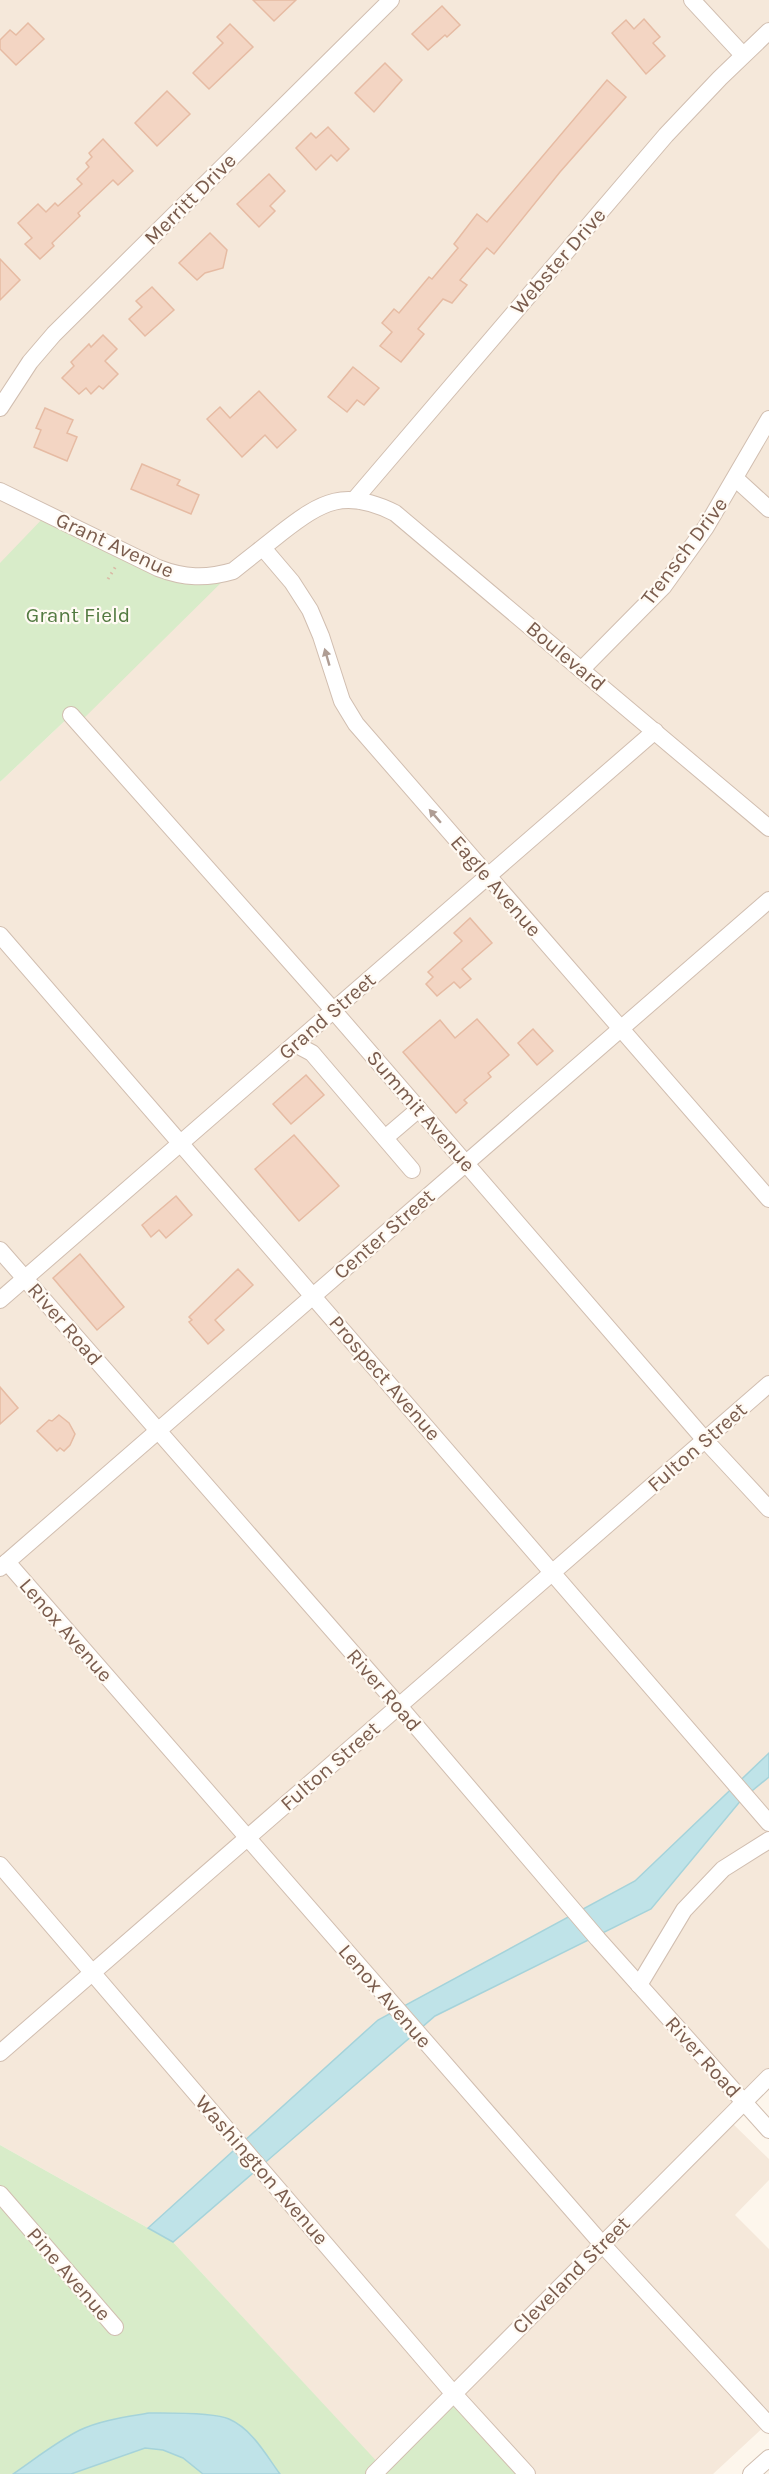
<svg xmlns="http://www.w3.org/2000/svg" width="769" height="2474" font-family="Karla,sans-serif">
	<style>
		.residential { fill: #f5e8da }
		.green { fill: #d8ecc9 }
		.water { fill: #bfe3e8; stroke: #a5d3da; stroke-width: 1.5 }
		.building { fill: #f3d5c3; stroke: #e6bba3; stroke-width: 1.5 }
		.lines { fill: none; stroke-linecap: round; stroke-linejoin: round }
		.minor-casing { stroke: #d1beb0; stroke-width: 18 }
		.path { stroke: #d9b8a5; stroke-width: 3; stroke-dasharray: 1.5 4.5; stroke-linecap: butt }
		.minor { stroke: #fff; stroke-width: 16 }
		.oneway { fill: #af9d94 }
		.labels { text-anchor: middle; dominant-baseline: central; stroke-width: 4.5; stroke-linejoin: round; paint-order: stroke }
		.street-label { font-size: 21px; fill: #7a5c4d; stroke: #fffaf3 }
		.park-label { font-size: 21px; fill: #537a41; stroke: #fffaf3 }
	</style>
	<rect width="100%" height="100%" fill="#fdf6ec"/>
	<!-- residential -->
	<polygon class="residential" points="0,0 769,0 769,2085 730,2121 769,2159 769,2180 735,2215 769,2249 769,2422 713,2474 530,2474 382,2468 173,2242 0,2145 0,782 71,715 0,563"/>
	<!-- green -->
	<g class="green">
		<polygon points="47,514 158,568 233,571 79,723 71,715 0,782 0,563"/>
		<polygon points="0,2145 173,2242 382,2467 453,2398 530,2474 0,2474"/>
	</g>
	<!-- water -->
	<g class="water">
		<polygon points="769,1753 769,1777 742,1799 651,1909 435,2016 173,2242 148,2228 378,2020 635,1881"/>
		<path d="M149 2413C167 2413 214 2412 229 2419 252 2429 266 2455 280 2474H203L183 2458 163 2450 145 2448 71 2474H13C35 2459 56 2442 80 2430 101 2420 126 2417 149 2413Z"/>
	</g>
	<!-- building -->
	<g class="building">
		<polygon points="253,0 296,0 274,21"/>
		<polygon points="442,6 460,25 447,37 445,35 428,50 412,34"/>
		<polygon points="644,19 660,37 653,43 665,56 646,74 612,33 626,20 634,29"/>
		<polygon points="28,23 44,39 16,65 0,49 0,40 10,30 16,35"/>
		<polygon points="230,24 253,47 209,89 193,73 223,43 217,37"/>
		<polygon points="385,63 402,80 374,112 355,93"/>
		<polygon points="607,80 626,97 560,172 494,254 487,248 460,280 467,285 452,303 443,299 418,329 424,334 401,362 380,346 392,332 382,323 394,309 399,313 429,277 432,279 458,248 454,244 477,214 487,222"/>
		<polygon points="167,91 190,114 157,146 135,123"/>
		<polygon points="328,127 349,149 337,161 331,155 316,170 296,148 311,133 316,138"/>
		<polygon points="103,139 133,171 118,185 113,180 78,213 80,216 52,243 54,246 40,259 25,244 32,238 18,223 38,204 46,212 55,203 58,206 82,184 77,179 89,167 86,163 92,157 89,153"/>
		<polygon points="269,174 285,191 270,206 275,211 259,227 237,204"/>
		<polygon points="210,233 227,250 223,268 205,273 197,280 179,263"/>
		<polygon points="0,259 20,280 0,300"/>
		<polygon points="152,287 174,310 145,336 129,319 142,307 136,301"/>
		<polygon points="103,335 117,349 105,361 118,374 103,389 99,386 91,394 86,388 79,394 62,378 74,366 71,362 89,344 91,347"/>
		<polygon points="353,367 379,388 364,405 357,400 347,412 328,397"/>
		<polygon points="259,391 296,430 277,448 265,435 242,457 207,419 220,407 230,418"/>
		<polygon points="45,408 73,420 67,433 77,437 67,461 34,447 41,430 36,428"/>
		<polygon points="142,464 180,480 177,485 199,495 191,514 131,489"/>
		<polygon points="470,918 492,943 462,969 471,979 460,988 454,982 437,996 426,984 433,977 428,972 462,941 454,933"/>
		<polygon points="477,1019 509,1055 488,1073 491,1077 464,1100 467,1103 456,1113 403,1052 440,1020 455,1038"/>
		<polygon points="533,1029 553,1051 537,1065 518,1043"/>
		<polygon points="306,1075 324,1095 291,1124 273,1104"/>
		<polygon points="294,1135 339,1186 299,1221 255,1169"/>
		<polygon points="176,1196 192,1215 166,1238 159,1230 151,1237 142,1225"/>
		<polygon points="80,1254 124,1307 97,1330 53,1278"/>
		<polygon points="238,1269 253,1285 215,1320 224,1330 208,1344 189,1322 192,1320 189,1317"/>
		<polygon points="0,1387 18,1408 0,1424"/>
		<polygon points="59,1415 69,1423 75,1434 70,1445 64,1451 60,1448 57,1451 37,1431 49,1420 52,1421"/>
	</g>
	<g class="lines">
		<!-- minor casing -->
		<g class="minor-casing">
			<g id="minor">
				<polyline points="692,0 743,55"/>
				<polyline points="0,408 30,362 54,334 391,0"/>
				<polyline points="736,479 769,509"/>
				<path d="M0 491 158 568C184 578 206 579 233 571 249 558 265 546 281 533 322 501 345 488 395 513L769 828"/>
				<polyline points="355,499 666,135 720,78 769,31"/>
				<polyline points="263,548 292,582 310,610 321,636 342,701 356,724 769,1199"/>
				<polyline points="582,669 663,587 706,527 769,419"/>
				<polyline points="71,715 333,1010 705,1440 769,1509"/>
				<polyline points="0,935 769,1823"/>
				<polyline points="295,1044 312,1053 412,1170"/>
				<polyline points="385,1138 419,1109"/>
				<polyline points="0,1250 399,1706 598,1939 769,2130"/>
				<polyline points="0,1300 655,731"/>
				<polyline points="7,1562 602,2244 769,2425"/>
				<polyline points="0,1568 769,900"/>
				<polyline points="0,1865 453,2393 527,2474"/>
				<polyline points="639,1985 684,1910 723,1869 769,1840"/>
				<polyline points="0,2053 769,1384"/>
				<polyline points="0,2194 115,2327"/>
				<polyline points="374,2474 769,2077"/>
				<polyline points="751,2474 769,2458"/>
			</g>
		</g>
		<!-- path -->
		<polyline class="path" points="108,579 116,566"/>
		<!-- minor -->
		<use href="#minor" class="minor"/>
	</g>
	<!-- one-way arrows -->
	<defs><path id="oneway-solid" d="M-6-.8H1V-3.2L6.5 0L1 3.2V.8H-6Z" transform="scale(1.5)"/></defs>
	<g class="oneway">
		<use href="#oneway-solid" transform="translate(327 657) rotate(-106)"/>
		<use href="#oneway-solid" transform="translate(435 816) rotate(-131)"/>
	</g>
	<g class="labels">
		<!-- street labels -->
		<g class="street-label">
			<text transform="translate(190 199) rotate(-45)">Merritt Drive</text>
			<text transform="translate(558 261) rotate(-49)">Webster Drive</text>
			<text transform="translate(115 545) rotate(25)">Grant Avenue</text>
			<text transform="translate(684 551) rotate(-53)">Trensch Drive</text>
			<text transform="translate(566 656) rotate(40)">Boulevard</text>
			<text transform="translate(496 886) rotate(49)">Eagle Avenue</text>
			<text transform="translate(327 1016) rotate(-41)">Grand Street</text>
			<text transform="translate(421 1111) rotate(49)">Summit Avenue</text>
			<text transform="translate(384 1234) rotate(-41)">Center Street</text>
			<text transform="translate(65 1324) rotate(49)">River Road</text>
			<text transform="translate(385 1378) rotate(49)">Prospect Avenue</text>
			<text transform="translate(697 1447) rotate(-41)">Fulton Street</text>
			<text transform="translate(66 1630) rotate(49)">Lenox Avenue</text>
			<text transform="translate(384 1690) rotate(49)">River Road</text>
			<text transform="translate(330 1766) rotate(-41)">Fulton Street</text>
			<text transform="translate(385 1996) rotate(49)">Lenox Avenue</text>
			<text transform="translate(703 2057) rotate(48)">River Road</text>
			<text transform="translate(262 2170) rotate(49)">Washington Avenue</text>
			<text transform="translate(69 2274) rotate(49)">Pine Avenue</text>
			<text transform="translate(571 2275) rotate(-45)">Cleveland Street</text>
		</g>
		<!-- park labels -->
		<g class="park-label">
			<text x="78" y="615">Grant Field</text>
		</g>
	</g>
</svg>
